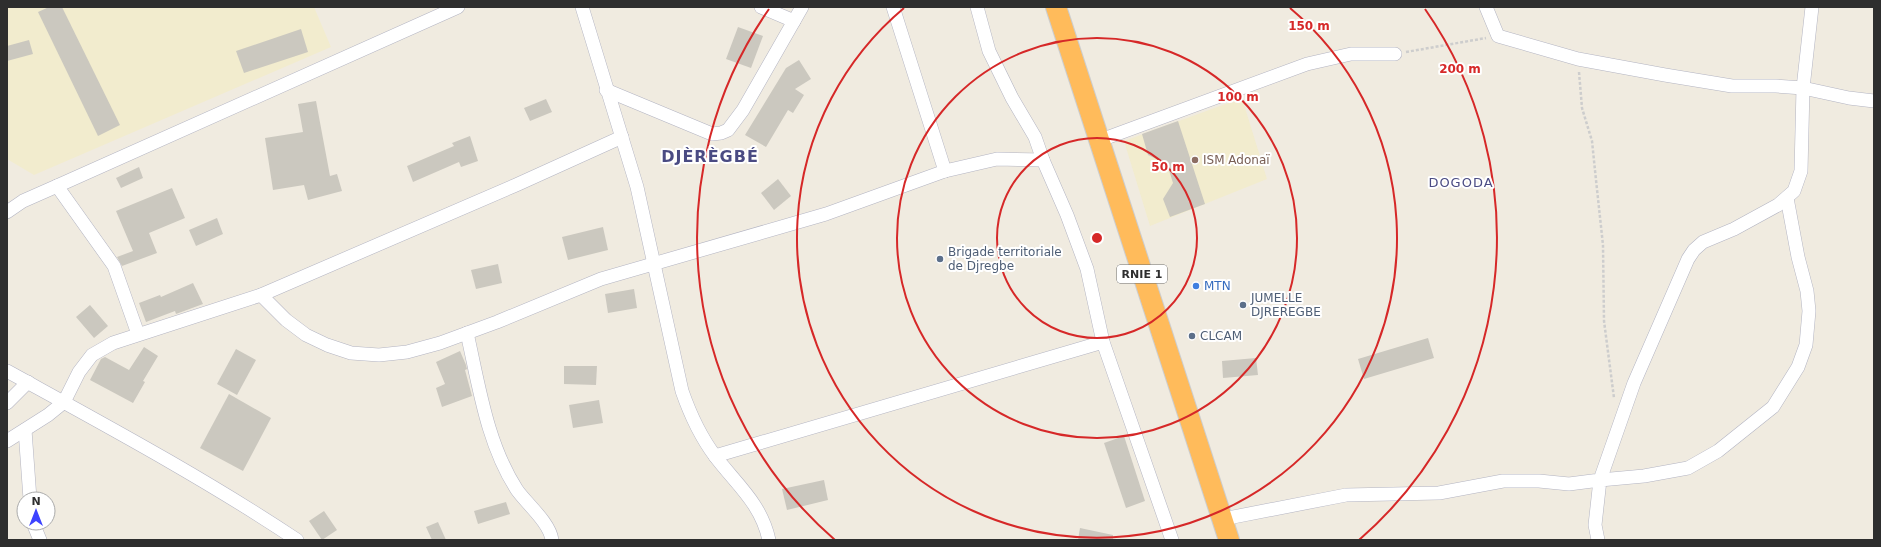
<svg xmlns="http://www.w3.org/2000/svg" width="1881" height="547" font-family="'DejaVu Sans',sans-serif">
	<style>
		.education { fill: #f2ecce }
		.building { fill: #cbc8bf }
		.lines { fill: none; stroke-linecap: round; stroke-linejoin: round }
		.minor-casing { stroke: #b3b4c2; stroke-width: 14 }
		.highway-casing { stroke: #cdcdcd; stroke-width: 22 }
		.path { stroke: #cdcdcd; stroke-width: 2.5; stroke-dasharray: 3 2; stroke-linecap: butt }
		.minor { stroke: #fff; stroke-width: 13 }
		.highway { stroke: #ffbb5b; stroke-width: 20 }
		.ring { fill: none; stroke: #d62828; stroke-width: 2 }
		.education-dot { fill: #8d6e63; stroke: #fff; stroke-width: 1.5 }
		.service-dot { fill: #5c6f8a; stroke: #fff; stroke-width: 1.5 }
		.shop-dot { fill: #3f7fe0; stroke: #fff; stroke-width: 1.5 }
		.labels { text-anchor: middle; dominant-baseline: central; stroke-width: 4; stroke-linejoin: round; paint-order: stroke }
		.shield { fill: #fff; stroke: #6d6d6d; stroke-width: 1 }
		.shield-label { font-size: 11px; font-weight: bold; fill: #2e2e2e }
		.education-label { font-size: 12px; fill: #785e54; stroke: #fff; text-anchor: start }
		.service-label { font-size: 12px; fill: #4e5e75; stroke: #fff; text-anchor: start }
		.shop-label { font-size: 12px; fill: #366cbe; stroke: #fff; text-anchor: start }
		.neighbourhood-label { font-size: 13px; letter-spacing: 1px; fill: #4a4b83; stroke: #fff }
		.district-label { font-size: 16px; font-weight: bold; letter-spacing: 1px; fill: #4a4b83; stroke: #fff }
		.centre { fill: #d62828; stroke: #fff; stroke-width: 2 }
		.ring-label { font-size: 12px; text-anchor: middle; font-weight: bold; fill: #d62828; stroke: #fff; stroke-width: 4; stroke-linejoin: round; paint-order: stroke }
	</style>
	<rect width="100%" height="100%" fill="#f0ebe0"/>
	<!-- education -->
	<g class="education">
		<polygon points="7,7 314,7 331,47 34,175 7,159"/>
		<polygon points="1242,98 1267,179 1150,226 1124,141"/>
	</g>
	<!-- building -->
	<g class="building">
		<polygon points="49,7 62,7 120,125 98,136 38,12"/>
		<polygon points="738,27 763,36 751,68 726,59"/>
		<polygon points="301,29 308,52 244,73 236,51"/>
		<polygon points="29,40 33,54 7,61 7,46"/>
		<polygon points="799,60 811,79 795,89 804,95 793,113 788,110 766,147 745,135 786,68"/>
		<polygon points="546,99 552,112 530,121 524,108"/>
		<polygon points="316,101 330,176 337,174 342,191 308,200 304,185 273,190 265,138 303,132 298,104"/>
		<polygon points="1178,121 1205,204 1170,217 1163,199 1173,183 1167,164 1148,155 1142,134"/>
		<polygon points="470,136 478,161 461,167 459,162 413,182 407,166 454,146 452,143"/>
		<polygon points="139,167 143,178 121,188 116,178"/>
		<polygon points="778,179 791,196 774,210 761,193"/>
		<polygon points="172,188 185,218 149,233 157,253 122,266 117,257 133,251 116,211"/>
		<polygon points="217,218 223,234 196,246 189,230"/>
		<polygon points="603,227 608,250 568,260 562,237"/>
		<polygon points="498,264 502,283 476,289 471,270"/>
		<polygon points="193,283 203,304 176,314 175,311 146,322 139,303 160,295 161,297"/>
		<polygon points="634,289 637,308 608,313 605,294"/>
		<polygon points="90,305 108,326 94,338 76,317"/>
		<polygon points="1428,338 1434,358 1364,379 1358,359"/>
		<polygon points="144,347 158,356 143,381 145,382 133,403 90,380 101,359 105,357 129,370"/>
		<polygon points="236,349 256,360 237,395 217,384"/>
		<polygon points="460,351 466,365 467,369 465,370 472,396 442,407 436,388 445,384 436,362"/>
		<polygon points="1256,358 1258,375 1223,378 1222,361"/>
		<polygon points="564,366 597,366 596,385 564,384"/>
		<polygon points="229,394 271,418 243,471 200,448"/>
		<polygon points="599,400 603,423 573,428 569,405"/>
		<polygon points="1124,436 1145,501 1126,508 1104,443"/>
		<polygon points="824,480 828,500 787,510 782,489"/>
		<polygon points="506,502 510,514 478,524 474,511"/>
		<polygon points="324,511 337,530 322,540 309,521"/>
		<polygon points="438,522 446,540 432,540 426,527"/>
		<polygon points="1080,528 1113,535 1113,540 1078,540"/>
	</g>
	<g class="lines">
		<!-- minor casing -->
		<g class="minor-casing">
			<g id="minor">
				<path d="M582 7 637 187 682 391C690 414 700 436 715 456 736 484 761 503 769 540"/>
				<polyline points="761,7 794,21"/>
				<polyline points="893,7 945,171"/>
				<polyline points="977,7 989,51 1012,98 1035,137 1043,160 1067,215 1087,269 1103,342 1172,540"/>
				<polyline points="1486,7 1498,36 1578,59 1665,75 1732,86 1776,86 1803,88 1849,98 1874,101"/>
				<polyline points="606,90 712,134 721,133 728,130 743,110 802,7"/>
				<polyline points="1098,141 1307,64 1351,54 1395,54"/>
				<polyline points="57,186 114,266 138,334"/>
				<polyline points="7,212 23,201 57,186 458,7"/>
				<polyline points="261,295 286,320 306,335 327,345 351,353 379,355 407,352 440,343 497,322 601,279 826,214 945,171 997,159 1043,160"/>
				<path d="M467 333C479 386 487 444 517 490 527 504 550 523 552 540"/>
				<path d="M7 371C105 425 204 478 297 540"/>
				<polyline points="7,403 28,382"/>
				<polyline points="25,430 30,499"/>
				<polyline points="7,441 48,415 64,402 79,372 92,355 113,343 261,295 516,185 622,137"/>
				<polyline points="715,456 1103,342"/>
				<polyline points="1223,519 1346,495 1439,493 1503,481 1539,481 1569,484 1600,480 1634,383 1688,259 1694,250 1703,242 1734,229 1778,205 1794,191 1801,171 1803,88 1812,7"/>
				<polyline points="33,523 40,540"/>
				<polyline points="1598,540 1595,525 1600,480 1644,476 1688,468 1718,451 1773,407 1798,367 1806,345 1809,311 1807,291 1798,257 1787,198"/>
			</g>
		</g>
		<!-- highway casing -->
		<g class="highway-casing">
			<polyline id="highway" points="1056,7 1229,540"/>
		</g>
		<!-- path -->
		<g class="path">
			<polyline points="1406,52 1486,38"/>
			<polyline points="1579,72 1582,108 1592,141 1596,180 1603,245 1604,321 1614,398"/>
		</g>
		<!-- minor -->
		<use href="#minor" class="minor"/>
		<!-- highway -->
		<use href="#highway" class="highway"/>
	</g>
	<!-- distance rings -->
	<g class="ring">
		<circle cx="1097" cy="238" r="100"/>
		<circle cx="1097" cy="238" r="200"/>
		<path d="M1290 8A300 300 0 1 1 904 8"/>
		<path d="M835 540A400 400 0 0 1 769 9M1425 9A400 400 0 0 1 1359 540"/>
	</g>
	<!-- markers -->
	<circle class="education-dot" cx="1195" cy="160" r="4"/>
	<g class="service-dot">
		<circle cx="940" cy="259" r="4"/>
		<circle cx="1243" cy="305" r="4"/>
		<circle cx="1192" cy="336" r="4"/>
	</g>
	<circle class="shop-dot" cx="1196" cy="286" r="4"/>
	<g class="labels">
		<!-- shield labels -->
		<rect class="shield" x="1117" y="265" width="50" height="18" rx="3"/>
		<g class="shield-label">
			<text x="1142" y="274">RNIE 1</text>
		</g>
		<!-- education labels -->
		<g class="education-label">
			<text x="1203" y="160">ISM Adonaï</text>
		</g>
		<!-- service labels -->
		<g class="service-label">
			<text x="948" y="252">Brigade territoriale<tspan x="948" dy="14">de Djregbe</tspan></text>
			<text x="1251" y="298">JUMELLE<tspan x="1251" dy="14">DJREREGBE</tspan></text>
			<text x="1200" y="336">CLCAM</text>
		</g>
		<!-- shop labels -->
		<g class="shop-label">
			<text x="1204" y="286">MTN</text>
		</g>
		<!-- neighbourhood labels -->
		<g class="neighbourhood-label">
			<text x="1461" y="182">DOGODA</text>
		</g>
		<!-- district labels -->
		<g class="district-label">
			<text x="710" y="156">DJÈRÈGBÉ</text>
		</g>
	</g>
	<circle cx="1097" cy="238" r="6" class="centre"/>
	<g class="ring-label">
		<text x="1309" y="30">150 m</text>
		<text x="1460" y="73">200 m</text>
		<text x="1238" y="101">100 m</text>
		<text x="1168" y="171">50 m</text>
	</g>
	<!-- border -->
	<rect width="1881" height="547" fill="none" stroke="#2e2e2e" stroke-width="16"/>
	<!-- north arrow -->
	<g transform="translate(36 511)"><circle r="19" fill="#ffffff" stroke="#ababab"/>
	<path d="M0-3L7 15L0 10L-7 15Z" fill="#3d43ff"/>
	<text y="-6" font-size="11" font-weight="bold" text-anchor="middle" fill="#2e2e2e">N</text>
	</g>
</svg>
